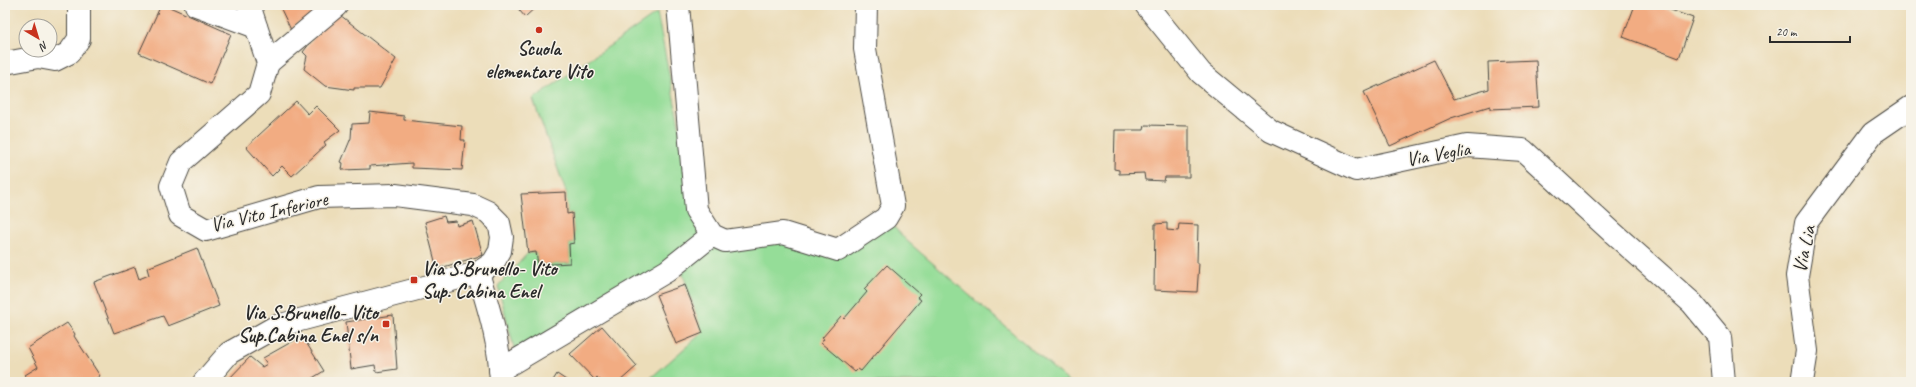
<svg xmlns="http://www.w3.org/2000/svg" width="1916" height="387" font-family="Caveat,sans-serif">
	<style>
		.green { fill: #95dd98; stroke: #608462 }
		.building { fill: #f2ac82 }
		.lines { fill: none; stroke-linecap: round; stroke-linejoin: round }
		.street-casing { stroke: #484640; stroke-width: 24 }
		.street { stroke: #fff; stroke-width: 22 }
		.poi-dot { fill: #c8321e; stroke: #f7f3e8; stroke-width: 1.5 }
		.labels { text-anchor: middle; dominant-baseline: central; stroke-width: 3; stroke-linejoin: round; paint-order: stroke }
		.poi-label { font-size: 20px; font-weight: bold; fill: #2b2b2b; stroke: #f7f3e8 }
		.street-label { font-size: 20px; fill: #2b2b2b; stroke: #f7f3e8 }
	</style>
	<rect width="100%" height="100%" fill="#f7f3e8"/>
	<filter id="ink" filterUnits="userSpaceOnUse"><feTurbulence type="fractalNoise" baseFrequency=".025" numOctaves="2"/><feDisplacementMap in="SourceGraphic" scale="8" xChannelSelector="R" yChannelSelector="G"/><feConvolveMatrix kernelMatrix="1 2 1 2 8 2 1 2 1" color-interpolation-filters="sRGB"/></filter>
	<filter id="wash" filterUnits="userSpaceOnUse"><feTurbulence type="fractalNoise" baseFrequency=".012" numOctaves="4" result="noise"/><feDisplacementMap in="SourceGraphic" scale="16" xChannelSelector="R" yChannelSelector="G"/><feGaussianBlur stdDeviation="0.9" result="paint"/><feColorMatrix in="noise" values="0 0 0 0 0 0 0 0 0 0 0 0 0 0 0 0 0 1.4 0 .05"/><feComposite in="paint" operator="in"/></filter>
	<g filter="url(#wash)">
		<rect width="100%" height="100%" fill="#ecddb9"/>
		<!-- green -->
		<polygon class="green" points="657,13 696,210 712,235 783,233 838,250 886,218 906,240 1069,382 646,382 702,333 682,271 518,363 498,286 528,253 536,252 538,265 570,263 569,244 574,243 572,213 567,214 566,192 533,99"/>
		<g id="blocks">
			<!-- building -->
			<g class="building">
				<polygon points="161,5 165,5 231,34 210,84 139,53"/>
				<polygon points="279,5 315,5 313,18 307,27 299,22 291,30"/>
				<polygon points="515,5 538,5 525,17"/>
				<polygon points="1635,5 1657,5 1693,18 1679,58 1623,37"/>
				<polygon points="335,11 396,59 380,88 354,88 354,90 325,86 304,69 307,56 303,52"/>
				<polygon points="1434,60 1454,99 1489,89 1488,62 1536,60 1539,107 1490,109 1490,106 1451,118 1390,146 1364,92"/>
				<polygon points="296,101 308,114 316,106 340,130 324,142 326,145 292,176 282,166 272,176 246,147"/>
				<polygon points="370,112 404,116 404,120 462,126 461,140 465,140 462,170 412,168 412,163 370,166 370,169 342,170 343,163 341,162 351,138 352,124 369,123"/>
				<polygon points="1145,125 1189,126 1189,177 1165,177 1164,181 1145,180 1144,173 1119,174 1119,170 1114,169 1115,130 1144,130"/>
				<polygon points="566,192 567,214 572,213 574,243 569,244 570,263 538,265 536,252 528,253 521,194"/>
				<polygon points="444,216 446,222 456,221 457,226 473,221 483,255 437,269 425,222"/>
				<polygon points="1167,223 1167,230 1178,231 1179,224 1198,225 1197,263 1199,263 1197,292 1154,290 1155,224"/>
				<polygon points="197,248 219,306 168,326 163,316 114,333 94,282 135,267 139,279 149,275 147,268"/>
				<polygon points="887,265 920,294 917,297 921,300 861,371 858,369 855,372 821,343 824,339 822,338 841,316 844,319 867,292 864,289"/>
				<polygon points="685,285 703,333 676,344 656,295"/>
				<polygon points="393,315 397,369 376,372 375,365 351,369 346,322"/>
				<polygon points="67,323 75,334 74,336 100,376 90,382 30,382 25,375 38,367 28,348"/>
				<polygon points="602,326 637,366 619,382 602,382 597,377 595,380 570,354"/>
				<polygon points="302,336 324,371 306,382 226,382 250,357 262,367 267,364 263,358"/>
				<polygon points="557,374 569,382 552,382"/>
			</g>
		</g>
	</g>
	<g filter="url(#ink)">
		<use href="#blocks" fill-opacity="0" stroke="#484640" stroke-width="1"/>
		<g class="lines">
			<!-- street casing -->
			<g class="street-casing">
				<g id="street">
					<polyline points="196,5 256,27"/>
					<polyline points="678,5 696,210 712,235 725,241 783,233 838,250 886,218 893,206 865,49 866,5"/>
					<polyline points="1146,5 1201,73 1271,131 1356,170 1467,146 1523,150 1612,232 1692,303 1720,337 1724,382"/>
					<polyline points="5,63 38,57 55,60 69,53 79,39 79,5"/>
					<polyline points="268,63 336,6"/>
					<path d="M478 273C489 309 500 344 501 382"/>
					<polyline points="500,370 667,271 712,235"/>
					<polyline points="204,382 229,353 277,326 478,273 493,263 500,251 502,237 499,223 488,212 473,205 395,195 319,197 206,230 180,215 171,186 181,162 259,94 268,63 249,5"/>
					<polyline points="1802,382 1807,351 1797,276 1806,223 1873,133 1911,107"/>
				</g>
			</g>
			<!-- street -->
			<use href="#street" class="street"/>
		</g>
	</g>
	<!-- markers -->
	<g class="poi-dot">
		<circle cx="539" cy="30" r="4"/>
		<rect x="410" y="276" width="8" height="8" rx="2"/>
		<rect x="382" y="320" width="8" height="8" rx="2"/>
	</g>
	<g class="labels">
		<!-- poi labels -->
		<g class="poi-label">
			<text x="539" y="48">Scuola<tspan x="539" dy="23">elementare Vito</tspan></text>
			<text x="422" y="268" text-anchor="start">Via S.Brunello- Vito<tspan x="422" dy="23">Sup. Cabina Enel</tspan></text>
			<text x="378" y="312" text-anchor="end">Via S.Brunello- Vito<tspan x="378" dy="23">Sup.Cabina Enel s/n</tspan></text>
		</g>
		<!-- street labels -->
		<g class="street-label">
			<text transform="translate(1438 154) rotate(-10)">Via Veglia</text>
			<text transform="translate(269 212) rotate(-13)">Via Vito Inferiore</text>
			<text transform="translate(1804 249) rotate(-78)">Via Lia</text>
		</g>
	</g>
	<!-- margin -->
	<rect width="1916" height="387" fill="none" stroke="#f7f3e8" stroke-width="20"/>
	<!-- north arrow -->
	<g transform="translate(38 38) rotate(142)"><circle r="19" fill="#f7f3e8" stroke="#a5a39c"/>
	<path d="M0-3L7 15L0 10L-7 15Z" fill="#c8321e"/>
	<text y="-6" font-size="11" font-weight="bold" text-anchor="middle" fill="#2b2b2b">N</text>
	</g>
	<!-- scale -->
	<path d="M1770 36v6h80v-6" fill="none" stroke="#2b2b2b" stroke-width="2"/>
	<text x="1776" y="36" font-size="12" fill="#2b2b2b" stroke="#f7f3e8" stroke-width="3" paint-order="stroke">20 m</text>
</svg>
